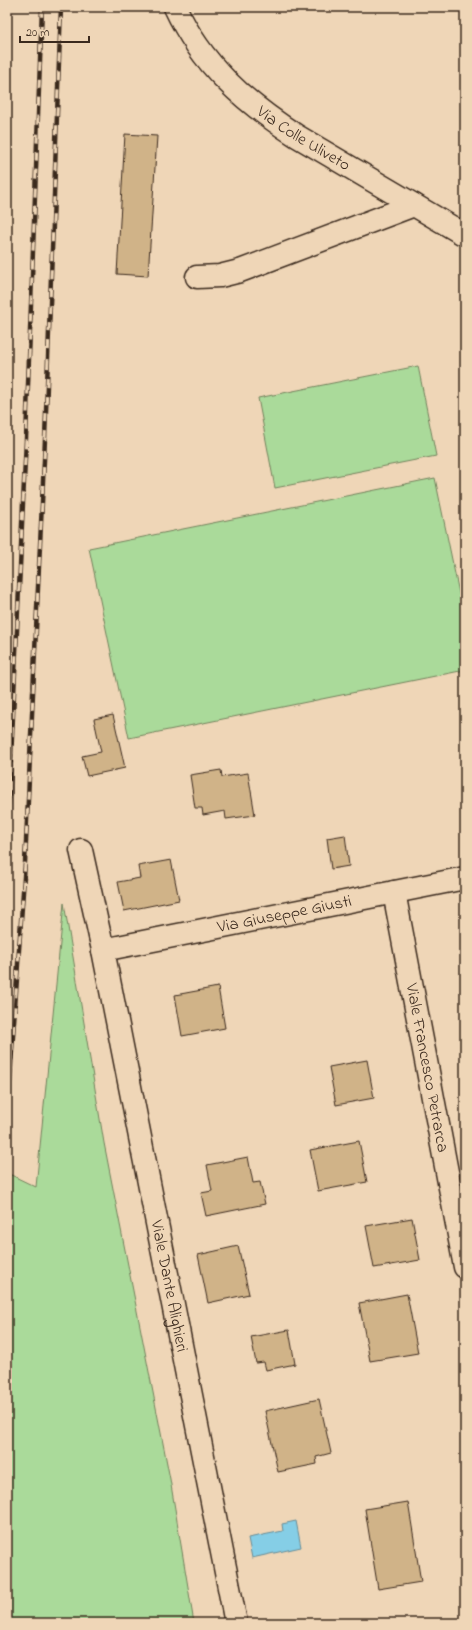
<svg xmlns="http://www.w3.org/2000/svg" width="472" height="1630" font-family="'Indie Flower',sans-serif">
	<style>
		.green { fill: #aada9a; stroke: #72825c }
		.water { fill: #85cee6; stroke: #678c96 }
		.building { fill: #d0b388; stroke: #3b2a1e }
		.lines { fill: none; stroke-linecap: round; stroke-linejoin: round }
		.minor-casing { stroke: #3b2a1e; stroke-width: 25 }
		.minor { stroke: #efd6b7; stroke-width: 22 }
		.rail-casing { stroke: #3b2a1e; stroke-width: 4.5 }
		.rail { stroke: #efd6b7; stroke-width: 3; stroke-dasharray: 9; stroke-linecap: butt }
		.labels { text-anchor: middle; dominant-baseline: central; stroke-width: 3.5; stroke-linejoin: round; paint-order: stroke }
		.street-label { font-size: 17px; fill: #3b2a1e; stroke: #efd6b7 }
	</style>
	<rect width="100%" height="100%" fill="#efd6b7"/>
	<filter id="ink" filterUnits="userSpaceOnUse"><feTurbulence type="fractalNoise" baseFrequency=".025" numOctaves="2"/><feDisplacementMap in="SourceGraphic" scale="8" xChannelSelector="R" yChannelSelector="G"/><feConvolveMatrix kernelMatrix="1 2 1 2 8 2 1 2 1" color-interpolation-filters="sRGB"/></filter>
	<g filter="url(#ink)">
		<!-- green -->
		<g class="green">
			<polygon points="418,366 436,456 275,488 258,398"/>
			<polygon points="435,478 465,622 465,670 129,738 89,548"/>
			<polygon points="64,903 104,1143 170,1479 194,1623 7,1623 7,1173 36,1187"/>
		</g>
		<!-- water -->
		<polygon class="water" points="296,1521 301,1547 252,1558 248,1538 283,1531 282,1524"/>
		<!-- building -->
		<g class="building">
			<polygon points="125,134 157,136 148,276 117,274"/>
			<polygon points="113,715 125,768 87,776 82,756 101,752 94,719"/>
			<polygon points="221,770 222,777 248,773 255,815 226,819 225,811 203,815 202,808 195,808 190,775"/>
			<polygon points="345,835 349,866 331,869 327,838"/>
			<polygon points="171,860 179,900 124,911 118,882 140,878 138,866"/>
			<polygon points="218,987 225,1028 182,1036 175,995"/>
			<polygon points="367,1060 374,1098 336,1105 329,1067"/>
			<polygon points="359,1141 367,1182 318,1191 310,1150"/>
			<polygon points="248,1157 253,1183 260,1182 265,1204 206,1216 201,1193 212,1191 207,1165"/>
			<polygon points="412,1218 420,1260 374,1268 366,1226"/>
			<polygon points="238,1246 249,1294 208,1303 198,1255"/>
			<polygon points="407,1294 418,1353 370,1361 359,1303"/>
			<polygon points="289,1330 295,1364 266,1370 264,1362 256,1363 251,1337"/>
			<polygon points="319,1399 331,1453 316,1457 317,1464 278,1472 265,1411"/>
			<polygon points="408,1502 421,1582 378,1589 365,1509"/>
		</g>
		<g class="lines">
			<!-- minor casing -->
			<g class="minor-casing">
				<g id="minor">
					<path id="s1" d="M175 7C202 65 244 102 297 136L465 235"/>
					<polyline points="197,277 220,276 240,271 414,205"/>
					<path id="s2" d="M81 850 103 950 236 1623"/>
					<path id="s3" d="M394 892 465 1267"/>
					<path id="s4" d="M103 950 465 878"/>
				</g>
			</g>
			<!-- minor -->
			<use href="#minor" class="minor"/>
			<!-- rail casing -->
			<g class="rail-casing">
				<g id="rail">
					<polyline points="7,844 26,439 42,7"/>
					<polyline points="7,1123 25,863 45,439 61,7"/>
				</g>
			</g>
			<!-- rail -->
			<use href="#rail" class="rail"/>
		</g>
	</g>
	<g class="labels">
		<!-- street labels -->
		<g class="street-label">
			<text stroke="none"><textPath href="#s1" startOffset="187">Via Colle Uliveto</textPath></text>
			<text stroke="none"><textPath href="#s4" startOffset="185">Via Giuseppe Giusti</textPath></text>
			<text stroke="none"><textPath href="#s3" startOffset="179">Viale Francesco Petrarca</textPath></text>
			<text stroke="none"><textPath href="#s2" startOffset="445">Viale Dante Alighieri</textPath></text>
		</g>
	</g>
	<!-- margin -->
	<rect width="472" height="1630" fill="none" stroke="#efd6b7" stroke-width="24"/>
	<rect x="12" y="12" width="448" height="1606" fill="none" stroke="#3b2a1e" stroke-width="1.5" filter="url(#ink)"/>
	<!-- scale -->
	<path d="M20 36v6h69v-6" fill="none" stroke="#3b2a1e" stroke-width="2"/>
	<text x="26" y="36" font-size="12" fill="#3b2a1e" stroke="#efd6b7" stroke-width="3" paint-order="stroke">20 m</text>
</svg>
